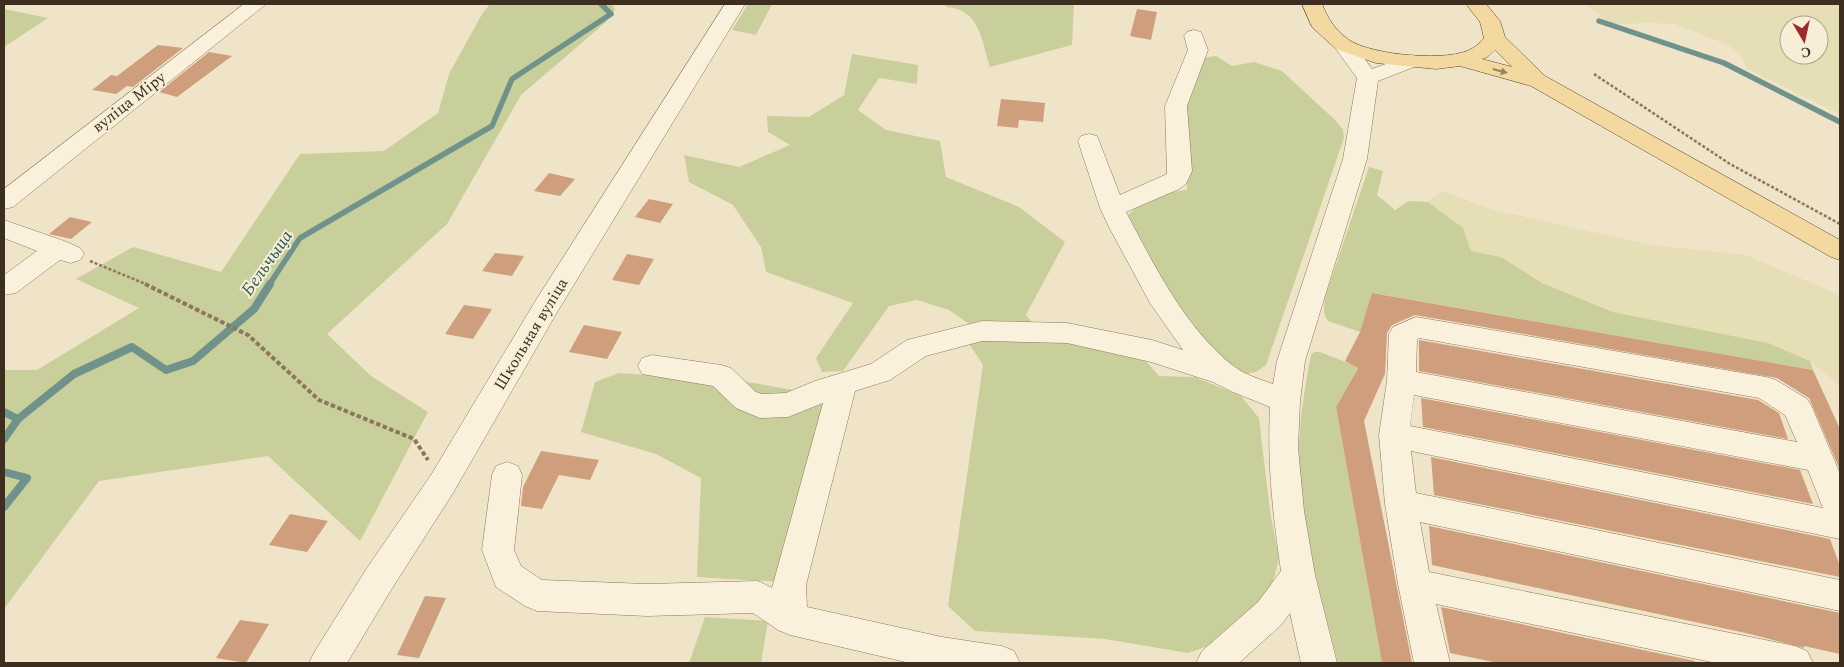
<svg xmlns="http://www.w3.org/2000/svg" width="1844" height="667" font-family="Spectral,serif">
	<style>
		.farmland { fill: #e6deb5; fill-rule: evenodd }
		.green { fill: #c9cf9b }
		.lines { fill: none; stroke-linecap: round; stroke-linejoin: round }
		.stream-far1 { stroke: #6f938a; stroke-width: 5.5 }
		.stream { stroke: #6f938a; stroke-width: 8 }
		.building { fill: #cf9f7d }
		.minor-casing { stroke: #8d765c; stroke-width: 1 }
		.major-casing { stroke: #5b4430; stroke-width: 1 }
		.path-far1 { stroke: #8d765c; stroke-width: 2.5; stroke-dasharray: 3 2; stroke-linecap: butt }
		.path { stroke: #8d765c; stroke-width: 4; stroke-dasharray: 4.5 2.5; stroke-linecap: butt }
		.minor { fill: #faf1dc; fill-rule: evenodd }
		.major { fill: #f3d9a0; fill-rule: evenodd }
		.oneway { fill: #988460 }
		.labels { text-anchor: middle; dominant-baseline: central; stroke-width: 4; stroke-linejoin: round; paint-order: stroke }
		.street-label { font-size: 16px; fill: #3d2e20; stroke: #f7eed8 }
		.water-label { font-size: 18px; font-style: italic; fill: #2f5d5a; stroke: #f7eed8 }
	</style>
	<rect width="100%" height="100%" fill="#f0e4c8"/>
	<!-- farmland -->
	<g class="farmland">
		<path d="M1586 4H1840V114L1746 68 1744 60 1731 46 1675 24 1648 23 1609 24ZM1789 25H1819V55H1789Z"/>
		<polygon points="1441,191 1494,210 1652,245 1746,255 1840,295 1840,386 1810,361 1768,343 1613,312 1542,283 1501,257 1471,251 1463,228 1428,202"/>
	</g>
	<!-- green -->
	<g class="green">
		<polygon points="490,4 612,4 615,10 606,22 521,95 447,224 327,334 371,376 428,412 360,541 268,456 99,481 4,609 4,370 37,370 139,308 76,279 133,247 221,272 300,154 384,151 438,113 449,74 482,14"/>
		<polygon points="748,4 772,4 756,35 732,30"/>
		<path d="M943 4H1074L1072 45 990 67C981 39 980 10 947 7Z"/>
		<polygon points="4,9 48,18 4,47"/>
		<polygon points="852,54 918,65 917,84 879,78 858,110 886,130 940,141 946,177 1019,207 1065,242 1026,315 1044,337 1139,353 1159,376 1195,377 1241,396 1259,418 1270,511 1279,559 1269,597 1222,641 1188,653 1105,639 975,631 948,606 983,365 969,344 972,326 949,310 917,300 889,306 843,371 822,372 816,358 853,303 766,272 761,247 733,205 689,182 684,155 739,167 790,145 768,132 767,116 809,117 844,95"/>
		<path d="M1216 56 1232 66 1254 62 1282 71 1335 120 1343 130 1344 138 1266 365 1256 372 1241 375 1198 340 1147 256 1128 215C1150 194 1158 194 1187 190L1183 109 1201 58Z"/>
		<path d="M1369 167 1383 171 1377 195 1395 210 1409 201 1428 202 1463 228 1471 251 1501 257 1542 283 1613 312 1768 343 1810 361 1813 370 1373 293 1360 332 1328 321C1322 313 1324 303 1326 294Z"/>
		<path d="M1314 352H1320L1358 367 1336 407 1382 663H1338C1321 595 1299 524 1299 453 1299 420 1305 387 1311 355Z"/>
		<polygon points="619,373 748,382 832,397 781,582 697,577 701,478 656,454 581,432 595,382"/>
		<polygon points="705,617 768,621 761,663 689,663"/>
	</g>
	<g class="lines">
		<!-- stream-far1 -->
		<g class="stream-far1">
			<polyline points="1599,21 1724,63 1840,122"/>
			<polyline points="269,285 300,238 492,126 512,79 611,14 601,4"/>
		</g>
		<!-- stream -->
		<g class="stream">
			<polyline points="4,412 18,419"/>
			<polyline points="4,439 18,419 74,374 132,347 166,370 193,361 254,309 270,284"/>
			<polyline points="4,472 27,478 4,507"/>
		</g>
	</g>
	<!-- building -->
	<g class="building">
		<polygon points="1137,9 1157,12 1151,40 1130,36"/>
		<polygon points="158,45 183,48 133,87 127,86 116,94 92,90 111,75 117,76"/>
		<polygon points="209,52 232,56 177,97 159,92"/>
		<polygon points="1001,99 1045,103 1043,122 1019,120 1018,128 997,126"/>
		<polygon points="549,173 575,179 560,196 534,191"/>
		<polygon points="649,199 673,204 660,223 635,217"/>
		<polygon points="70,217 92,222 71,239 49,234"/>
		<polygon points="495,253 524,256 512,276 482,271"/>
		<polygon points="627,254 654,259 639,285 612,280"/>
		<polygon points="1372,293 1813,370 1840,429 1840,470 1809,398 1777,378 1415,315 1392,325 1387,333 1385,374 1364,421 1412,663 1382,663 1336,407 1358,368 1345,361 1360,332"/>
		<polygon points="464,305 492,309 473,339 445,334"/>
		<polygon points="584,325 622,332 607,359 569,352"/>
		<polygon points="1419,340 1758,400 1779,413 1788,439 1419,371"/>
		<polygon points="1421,398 1800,470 1813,504 1423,427"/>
		<polygon points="541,451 599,460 590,480 559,475 542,509 521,506 523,487"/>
		<polygon points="1431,457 1830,539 1840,566 1840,577 1434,495"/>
		<polygon points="290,514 328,521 307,552 269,545"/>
		<polygon points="1429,526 1840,613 1840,654 1804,646 1804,648 1750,634 1432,565"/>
		<polygon points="425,596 446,598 419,658 397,655"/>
		<polygon points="1441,607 1695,661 1695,663 1498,663 1450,653"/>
		<polygon points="240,620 269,624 246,663 216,658"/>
	</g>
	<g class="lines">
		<!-- minor casing -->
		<g class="minor-casing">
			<g id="minor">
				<polygon points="244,4 266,4 13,207 4,209 4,189"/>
				<polygon points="725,4 745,4 556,314 453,493 391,590 347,663 309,663 315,651 367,568 431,475 536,300"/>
				<path d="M1194 30 1201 32 1208 50 1187 106 1192 171 1186 184 1179 189 1126 212C1154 265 1184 326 1232 365 1243 374 1259 379 1273 384L1277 361 1343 159 1357 78 1333 45 1336 41C1354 36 1362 56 1372 69L1405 57 1412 55 1419 57 1423 61 1419 65 1378 81 1367 159 1305 361 1300 401 1298 448 1304 511 1315 575 1337 663H1301L1290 613 1282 624 1239 663H1196L1202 651 1258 602 1281 571C1273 516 1267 463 1270 407L1233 392 1213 382 1151 362 1067 343 982 341 926 356 890 380 855 391 806 585 807 607 942 637 1002 646 1014 651 1020 663H910L790 635 778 630 753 613 647 616 537 611 525 606 496 587 482 550 492 475 496 466 507 462 518 466 522 475 514 550 521 566 542 580 647 584 758 581 772 588 823 403 788 417 760 418 736 408 713 386 642 374 638 366 642 358 652 355 721 365 731 368 756 392 762 394 786 393 815 381 871 364 907 340 982 321 1067 323 1152 340 1183 350 1150 303 1110 229 1100 208 1078 141 1081 136 1089 134 1097 136 1120 195 1167 174 1165 106 1188 50 1184 36 1187 32Z"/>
				<polygon points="4,220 67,242 80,248 84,254 80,260 71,263 60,260 16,293 4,295 4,275 37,251 4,238"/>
				<path d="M1416 317 1766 377 1776 380 1807 399 1812 407 1840 474V539L1411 451 1416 493 1840 580V611L1420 522 1429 572 1795 646 1807 651 1813 663H1716L1436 604 1450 663H1414L1398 584 1385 504 1379 435 1387 381 1389 334 1393 327ZM1419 338 1759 398 1785 415 1797 442 1416 372 1417 339ZM1414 395 1808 470 1823 508 1410 426Z"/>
			</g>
		</g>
		<!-- major casing -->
		<g class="major-casing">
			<path id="major" d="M1302 4H1322C1328 19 1335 30 1349 40 1371 55 1451 63 1473 48 1477 46 1481 41 1484 38L1480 22 1466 4H1486L1500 21 1505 37 1545 76 1840 240V260L1831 257 1531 86 1460 66 1436 69 1376 63 1336 49 1312 27ZM1495 50 1512 67 1482 59 1487 57Z"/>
		</g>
		<!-- path-far1 -->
		<g class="path-far1">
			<polyline points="1594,74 1730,164 1840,224"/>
			<polyline points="90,261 148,285"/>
		</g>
		<!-- path -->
		<polyline class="path" points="145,284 248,335 319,400 414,439 428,460"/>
		<!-- minor -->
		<use href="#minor" class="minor"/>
		<!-- major -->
		<use href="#major" class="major"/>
	</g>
	<!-- one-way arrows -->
	<defs><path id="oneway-solid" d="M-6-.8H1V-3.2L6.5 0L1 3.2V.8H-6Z" transform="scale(1.25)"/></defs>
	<use class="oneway" href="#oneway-solid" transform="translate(1500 71) rotate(15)"/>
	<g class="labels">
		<!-- street labels -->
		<g class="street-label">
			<text transform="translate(129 102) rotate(-38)">вуліца Міру</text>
			<text transform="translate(531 334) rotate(-59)">Школьная вуліца</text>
		</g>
		<!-- water labels -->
		<g class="water-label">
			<text transform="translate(267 263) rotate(-55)">Бельчыца</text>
		</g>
	</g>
	<!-- border -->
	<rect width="1844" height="667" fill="none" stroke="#3d2e20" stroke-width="10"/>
	<!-- north arrow -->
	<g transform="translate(1804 40) rotate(171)"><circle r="24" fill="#f7eed8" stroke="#ada18e"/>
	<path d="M0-4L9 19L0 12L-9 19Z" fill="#9e2a2b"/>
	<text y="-8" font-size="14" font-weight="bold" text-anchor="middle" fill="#3d2e20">С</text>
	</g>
</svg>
